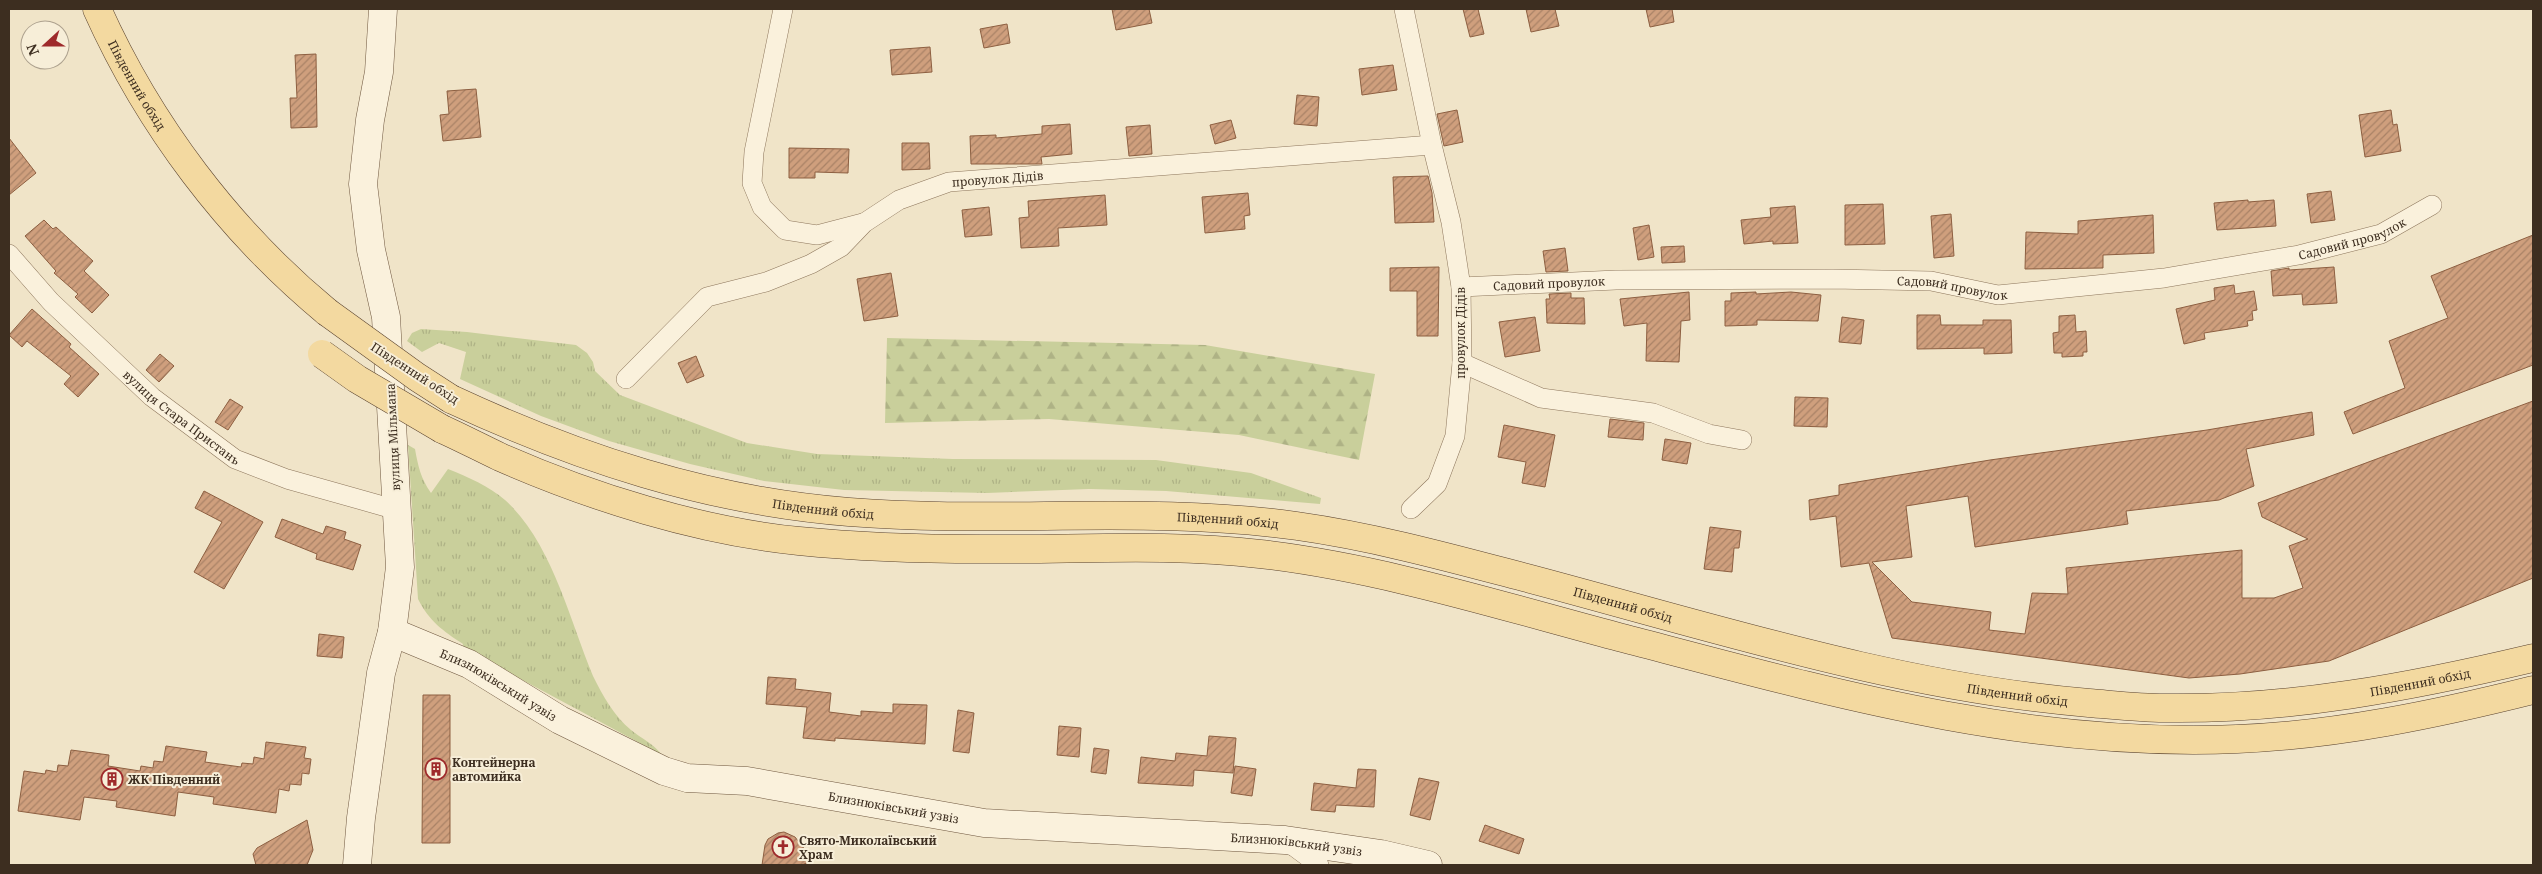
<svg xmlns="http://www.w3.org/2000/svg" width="2542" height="874" font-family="'Noto Serif',serif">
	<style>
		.grass { fill: url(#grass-tufts) }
		.forest { fill: url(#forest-firs) }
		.building { fill: url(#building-hatch); stroke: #8d5f41 }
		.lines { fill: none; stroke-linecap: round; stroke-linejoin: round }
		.street-casing { stroke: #8d765c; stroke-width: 20 }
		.secondary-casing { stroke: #6f573f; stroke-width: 29 }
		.primary-casing { stroke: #5b4430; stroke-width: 29 }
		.street { stroke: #faf1dc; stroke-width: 19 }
		.secondary { stroke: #faf1dc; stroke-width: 28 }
		.primary { stroke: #f3d9a0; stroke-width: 28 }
		.primary-bridge-casing { stroke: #5b4430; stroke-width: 29; stroke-linecap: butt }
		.primary-bridge { stroke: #f3d9a0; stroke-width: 28 }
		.labels { text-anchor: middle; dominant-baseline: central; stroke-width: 4; stroke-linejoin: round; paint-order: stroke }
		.street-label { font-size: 12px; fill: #3d2e20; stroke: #f7eed8 }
		.poi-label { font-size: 12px; font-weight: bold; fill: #3d2e20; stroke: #f7eed8; text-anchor: start }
	</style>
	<defs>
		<pattern id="grass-tufts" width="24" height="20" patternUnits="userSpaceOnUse" patternTransform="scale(1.25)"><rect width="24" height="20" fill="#c9cf9b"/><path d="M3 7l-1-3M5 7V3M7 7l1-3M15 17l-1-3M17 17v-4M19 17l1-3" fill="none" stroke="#aeb285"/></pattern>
		<pattern id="forest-firs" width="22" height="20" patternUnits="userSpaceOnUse" patternTransform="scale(1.25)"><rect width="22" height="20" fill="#c9cf9b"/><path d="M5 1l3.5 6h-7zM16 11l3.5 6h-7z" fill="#aeb285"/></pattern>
		<pattern id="building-hatch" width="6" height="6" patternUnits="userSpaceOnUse" patternTransform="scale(1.25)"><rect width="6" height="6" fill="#cf9f7d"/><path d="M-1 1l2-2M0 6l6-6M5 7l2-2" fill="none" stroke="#a98266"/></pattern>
	</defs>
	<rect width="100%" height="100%" fill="#f0e4c8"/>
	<!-- grass -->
	<g class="grass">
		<polygon points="421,329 467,332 576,345 587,353 593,362 595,371 620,395 747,443 817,454 953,459 1156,460 1251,473 1321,498 1320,504 1166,491 1089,489 987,493 844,490 764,481 690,464 609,441 541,416 460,379 466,352 439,343 422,352 407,341 412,333"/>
		<path d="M408 445 415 449C418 466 421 479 431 493L448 469C468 477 489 486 505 500 552 543 569 618 593 676 603 696 614 716 631 730 641 738 655 745 662 755L463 648V644C443 631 429 621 418 599Z"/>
	</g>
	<!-- forest -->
	<polygon class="forest" points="887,338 1205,345 1375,374 1359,460 1239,435 1049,419 885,423"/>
	<!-- building -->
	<g class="building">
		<polygon points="1112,9 1149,9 1152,23 1116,30"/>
		<polygon points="1463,9 1478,9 1484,34 1470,37"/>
		<polygon points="1526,9 1555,9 1559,26 1531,32"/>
		<polygon points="1646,9 1672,9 1674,22 1650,27"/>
		<polygon points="1007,24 1010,43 984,48 980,29"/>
		<polygon points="930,47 932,72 892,75 890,50"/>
		<polygon points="316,54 317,127 291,128 290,98 297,98 295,55"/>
		<polygon points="1393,65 1397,90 1362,95 1359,69"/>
		<polygon points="476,89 481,137 443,141 440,115 449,114 447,91"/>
		<polygon points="1297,95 1319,97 1317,126 1294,124"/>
		<polygon points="1457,110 1463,142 1444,146 1437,114"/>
		<polygon points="2391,110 2393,125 2397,124 2401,151 2365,157 2359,115"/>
		<polygon points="1231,120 1236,138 1215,144 1210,125"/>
		<polygon points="1070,124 1072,154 1041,157 1042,164 971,164 970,136 996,135 996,138 1042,134 1042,126"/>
		<polygon points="1150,125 1152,154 1129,156 1126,127"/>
		<polygon points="9,138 36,173 9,195"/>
		<polygon points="902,143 929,143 930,169 902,170"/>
		<polygon points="789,148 849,149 848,173 815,172 815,178 789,178"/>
		<polygon points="1428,176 1432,193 1434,222 1395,223 1393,177"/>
		<polygon points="2331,191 2335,220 2311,223 2307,194"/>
		<polygon points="1248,193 1250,215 1244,216 1245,229 1205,233 1202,197"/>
		<polygon points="1105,195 1107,225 1058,228 1059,246 1021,248 1019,218 1029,217 1028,201"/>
		<polygon points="2248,200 2248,202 2274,200 2276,226 2217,230 2214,203"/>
		<polygon points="1883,204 1885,244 1845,245 1845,205"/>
		<polygon points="1795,206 1798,243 1773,244 1773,241 1744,244 1741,220 1771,217 1770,208"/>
		<polygon points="989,207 992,235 965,237 962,210"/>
		<polygon points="1951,214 1954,256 1934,258 1931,216"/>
		<polygon points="2153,215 2154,253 2103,255 2103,268 2025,269 2026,232 2078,234 2078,221"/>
		<polygon points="44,220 53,229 56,227 93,261 84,271 109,295 92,313 75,297 78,294 54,273 56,271 25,236"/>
		<polygon points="1649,225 1654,257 1638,260 1633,228"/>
		<polygon points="2533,235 2533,365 2353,434 2344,412 2405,388 2389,341 2448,318 2431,276"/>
		<polygon points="1684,246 1685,262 1662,263 1661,247"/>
		<polygon points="1565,248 1568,271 1546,272 1543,251"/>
		<polygon points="1439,267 1438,336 1417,336 1417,291 1390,291 1390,268"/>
		<polygon points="2334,267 2337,303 2303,305 2302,294 2273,296 2271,271 2289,268 2289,270"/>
		<polygon points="891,273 898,316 864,321 857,279"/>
		<polygon points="2234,285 2235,294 2254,291 2257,310 2252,311 2253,320 2247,321 2248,326 2204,333 2205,339 2184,344 2176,309 2215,300 2214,288"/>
		<polygon points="1689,292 1690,320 1681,321 1679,362 1646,361 1647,323 1624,326 1620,299"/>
		<polygon points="1756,292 1756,294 1791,292 1821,295 1818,321 1757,320 1757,325 1725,326 1725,301 1731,301 1731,293"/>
		<polygon points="1571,293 1571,298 1584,298 1585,324 1547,323 1546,299 1550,299 1549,294"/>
		<polygon points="32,309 71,344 69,347 99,374 78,397 64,384 71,376 27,341 22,347 9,335"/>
		<polygon points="1917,315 1940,315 1941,325 1983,325 1983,320 2011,320 2012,353 1984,354 1984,348 1917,349"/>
		<polygon points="2075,315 2076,332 2086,331 2087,352 2083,352 2083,356 2062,357 2062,353 2054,353 2053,333 2059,332 2059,316"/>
		<polygon points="1535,317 1540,351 1505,357 1499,322"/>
		<polygon points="1842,317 1864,320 1861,344 1839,342"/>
		<polygon points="160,354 174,366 159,382 146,370"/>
		<polygon points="696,356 704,376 687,383 678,363"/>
		<polygon points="1795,397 1828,398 1827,427 1794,426"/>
		<polygon points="230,399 243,407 228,430 215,422"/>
		<polygon points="2533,401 2533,578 2329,661 2240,674 2189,678 1892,638 1869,563 1841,567 1836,516 1810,520 1809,500 1839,495 1839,485 1990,460 2207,430 2312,412 2314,435 2246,449 2254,486 2219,500 2126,511 2128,524 1975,547 1968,496 1906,506 1912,557 1872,562 1912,602 1991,612 1989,630 2025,634 2032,593 2068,594 2066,568 2242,550 2242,598 2274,598 2303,588 2289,546 2308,539 2262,517 2258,503"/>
		<polygon points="1610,419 1644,423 1643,440 1608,437"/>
		<polygon points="1504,425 1555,435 1545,487 1522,483 1526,462 1498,457"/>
		<polygon points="1665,439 1691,443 1687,464 1662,460"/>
		<polygon points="204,491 263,522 224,589 194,572 222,522 195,508"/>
		<polygon points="282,519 323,534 326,526 346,532 344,539 361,545 353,570 316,559 317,554 275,537"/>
		<polygon points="1710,527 1741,531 1739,548 1734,548 1732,572 1704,569"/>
		<polygon points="319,634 344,637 342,658 317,656"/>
		<polygon points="768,677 796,679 795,689 831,693 829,712 861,716 861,711 893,713 893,704 927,705 925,744 835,738 835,741 803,738 807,707 766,704"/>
		<polygon points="423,695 450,695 450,843 422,843"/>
		<polygon points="958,710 974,713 969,753 953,751"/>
		<polygon points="1059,726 1081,728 1079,757 1057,755"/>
		<polygon points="1209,736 1236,738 1233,773 1194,770 1193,786 1138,783 1141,757 1175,761 1176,753 1207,756"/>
		<polygon points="266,742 306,747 304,758 311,759 309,774 302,773 301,785 290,784 289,791 279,789 276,813 213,804 214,797 178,792 175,816 116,807 117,801 84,797 80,820 18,811 24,771 45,774 46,770 57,772 58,765 68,766 71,750 109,755 108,766 140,771 141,766 153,768 154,761 163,762 166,746 207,752 205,762 241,767 242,763 253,764 254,757 264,759"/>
		<polygon points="1094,748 1109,750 1106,774 1091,772"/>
		<polygon points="1235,766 1256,769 1252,796 1231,793"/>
		<polygon points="1358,769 1376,770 1374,807 1336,805 1335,812 1311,810 1314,783 1356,788"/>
		<polygon points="1419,778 1439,782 1430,820 1410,815"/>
		<polygon points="307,820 313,850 307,865 256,865 253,854 257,848"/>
		<polygon points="1485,825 1524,839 1519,854 1479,841"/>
		<polygon points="784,832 795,837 813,860 802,865 762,865 765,845 768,839 778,833"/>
	</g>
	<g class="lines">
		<!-- street casing -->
		<g class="street-casing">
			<g id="street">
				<polyline points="783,9 754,152 752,183 762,207 785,230 817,235 863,223"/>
				<polyline points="1404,9 1432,145 1451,222 1461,287 1462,363 1455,436 1437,484 1411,509"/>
				<path id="s1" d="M9 254 51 302 152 397 235 459 287 479 397 510"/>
				<path id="s2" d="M1461 287 1616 280 1833 279 1931 281 1998 295 2164 278 2299 255 2381 234 2432 205"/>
				<polyline points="1462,363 1541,398 1653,413 1709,434 1742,440"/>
				<path id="s3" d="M626 379 707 297 766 282 811 264 841 247 864 223 899 200 949 182 1432 145"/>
				<polyline points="1288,842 1319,865"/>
			</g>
		</g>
		<!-- secondary casing -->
		<g class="secondary-casing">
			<g id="secondary">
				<path id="s4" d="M392 632 469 664 560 720 664 771 687 778 747 781 984 823 1285 840 1381 854 1428 865"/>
				<polyline points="357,865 361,818 381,673 392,632 400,567 386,317 371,250 363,184 370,120 379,72 383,9"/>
			</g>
		</g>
		<!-- primary casing -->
		<g class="primary-casing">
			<g id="primary">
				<path id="s5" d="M97 9C149 125 229 231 327 312"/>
				<path id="s6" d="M451 399C578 458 708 501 849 512 999 524 1148 505 1297 526 1375 537 1451 558 1527 578 1712 627 1897 687 2089 703 2114 705 2139 708 2164 708 2289 710 2411 687 2533 658"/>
				<path d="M442 429C462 438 481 448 500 457 591 497 699 531 799 541 859 547 920 549 981 549 1074 550 1167 543 1260 554 1381 568 1498 605 1615 636 1822 690 2020 748 2237 739 2337 735 2437 714 2533 690"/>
			</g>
		</g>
		<!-- street -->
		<use href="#street" class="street"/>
		<!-- secondary -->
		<use href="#secondary" class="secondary"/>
		<!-- primary -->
		<use href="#primary" class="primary"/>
		<!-- primary-bridge casing -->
		<g class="primary-bridge-casing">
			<g id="primary-bridge">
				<polyline points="327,312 417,377 451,399"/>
				<polyline points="322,354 357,379 442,429"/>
			</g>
		</g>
		<!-- primary-bridge -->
		<use href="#primary-bridge" class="primary-bridge"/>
	</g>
	<!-- icons -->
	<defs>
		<g id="building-ring" transform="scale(1.125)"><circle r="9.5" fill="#f7eed8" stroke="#9e2a2b" stroke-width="1.5"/><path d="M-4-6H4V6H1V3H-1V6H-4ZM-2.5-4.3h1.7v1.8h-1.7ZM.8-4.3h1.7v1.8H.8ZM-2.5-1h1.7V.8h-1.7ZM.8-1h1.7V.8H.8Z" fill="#9e2a2b"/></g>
		<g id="church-ring" transform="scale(1.125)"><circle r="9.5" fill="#f7eed8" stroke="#9e2a2b" stroke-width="1.5"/><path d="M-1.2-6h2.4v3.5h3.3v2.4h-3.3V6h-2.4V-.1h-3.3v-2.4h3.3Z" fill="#9e2a2b"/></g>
	</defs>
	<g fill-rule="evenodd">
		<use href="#building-ring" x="436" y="769"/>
		<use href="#building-ring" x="112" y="779"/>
		<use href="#church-ring" x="783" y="847"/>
	</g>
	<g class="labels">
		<!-- street labels -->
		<g class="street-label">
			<text stroke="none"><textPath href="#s5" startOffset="86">Південний обхід</textPath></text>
			<text stroke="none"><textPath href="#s3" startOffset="436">провулок Дідів</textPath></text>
			<text stroke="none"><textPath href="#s2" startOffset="898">Садовий провулок</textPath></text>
			<text stroke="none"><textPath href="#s2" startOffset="88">Садовий провулок</textPath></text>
			<text stroke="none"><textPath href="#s2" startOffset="492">Садовий провулок</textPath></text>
			<text transform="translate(1460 333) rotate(-90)">провулок Дідів</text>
			<text transform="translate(415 373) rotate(33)">Південний обхід</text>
			<text stroke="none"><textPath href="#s1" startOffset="238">вулиця Стара Пристань</textPath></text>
			<text transform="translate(393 437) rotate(-93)">вулиця Мільмана</text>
			<text stroke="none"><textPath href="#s6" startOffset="390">Південний обхід</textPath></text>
			<text stroke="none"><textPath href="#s6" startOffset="795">Південний обхід</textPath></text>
			<text stroke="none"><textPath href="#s6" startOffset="1200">Південний обхід</textPath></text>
			<text stroke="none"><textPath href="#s6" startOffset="2010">Південний обхід</textPath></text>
			<text stroke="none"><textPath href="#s4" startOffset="119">Близнюківський узвіз</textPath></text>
			<text stroke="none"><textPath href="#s6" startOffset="1605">Південний обхід</textPath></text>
			<text stroke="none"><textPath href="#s4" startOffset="539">Близнюківський узвіз</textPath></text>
			<text stroke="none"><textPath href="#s4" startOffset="944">Близнюківський узвіз</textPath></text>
		</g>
		<!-- poi labels -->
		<g class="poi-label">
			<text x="452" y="762">Контейнерна<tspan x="452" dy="14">автомийка</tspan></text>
			<text x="128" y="779">ЖК Південний</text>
			<text x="799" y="840">Свято-Миколаївський<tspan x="799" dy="14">Храм</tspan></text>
		</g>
	</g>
	<!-- border -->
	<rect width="2542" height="874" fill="none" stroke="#3d2e20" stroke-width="20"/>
	<!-- north arrow -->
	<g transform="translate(45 45) rotate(249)"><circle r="24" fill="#f7eed8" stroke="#ada18e"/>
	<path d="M0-4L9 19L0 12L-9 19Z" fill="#9e2a2b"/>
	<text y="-8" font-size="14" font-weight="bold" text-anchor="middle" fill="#3d2e20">N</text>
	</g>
</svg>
